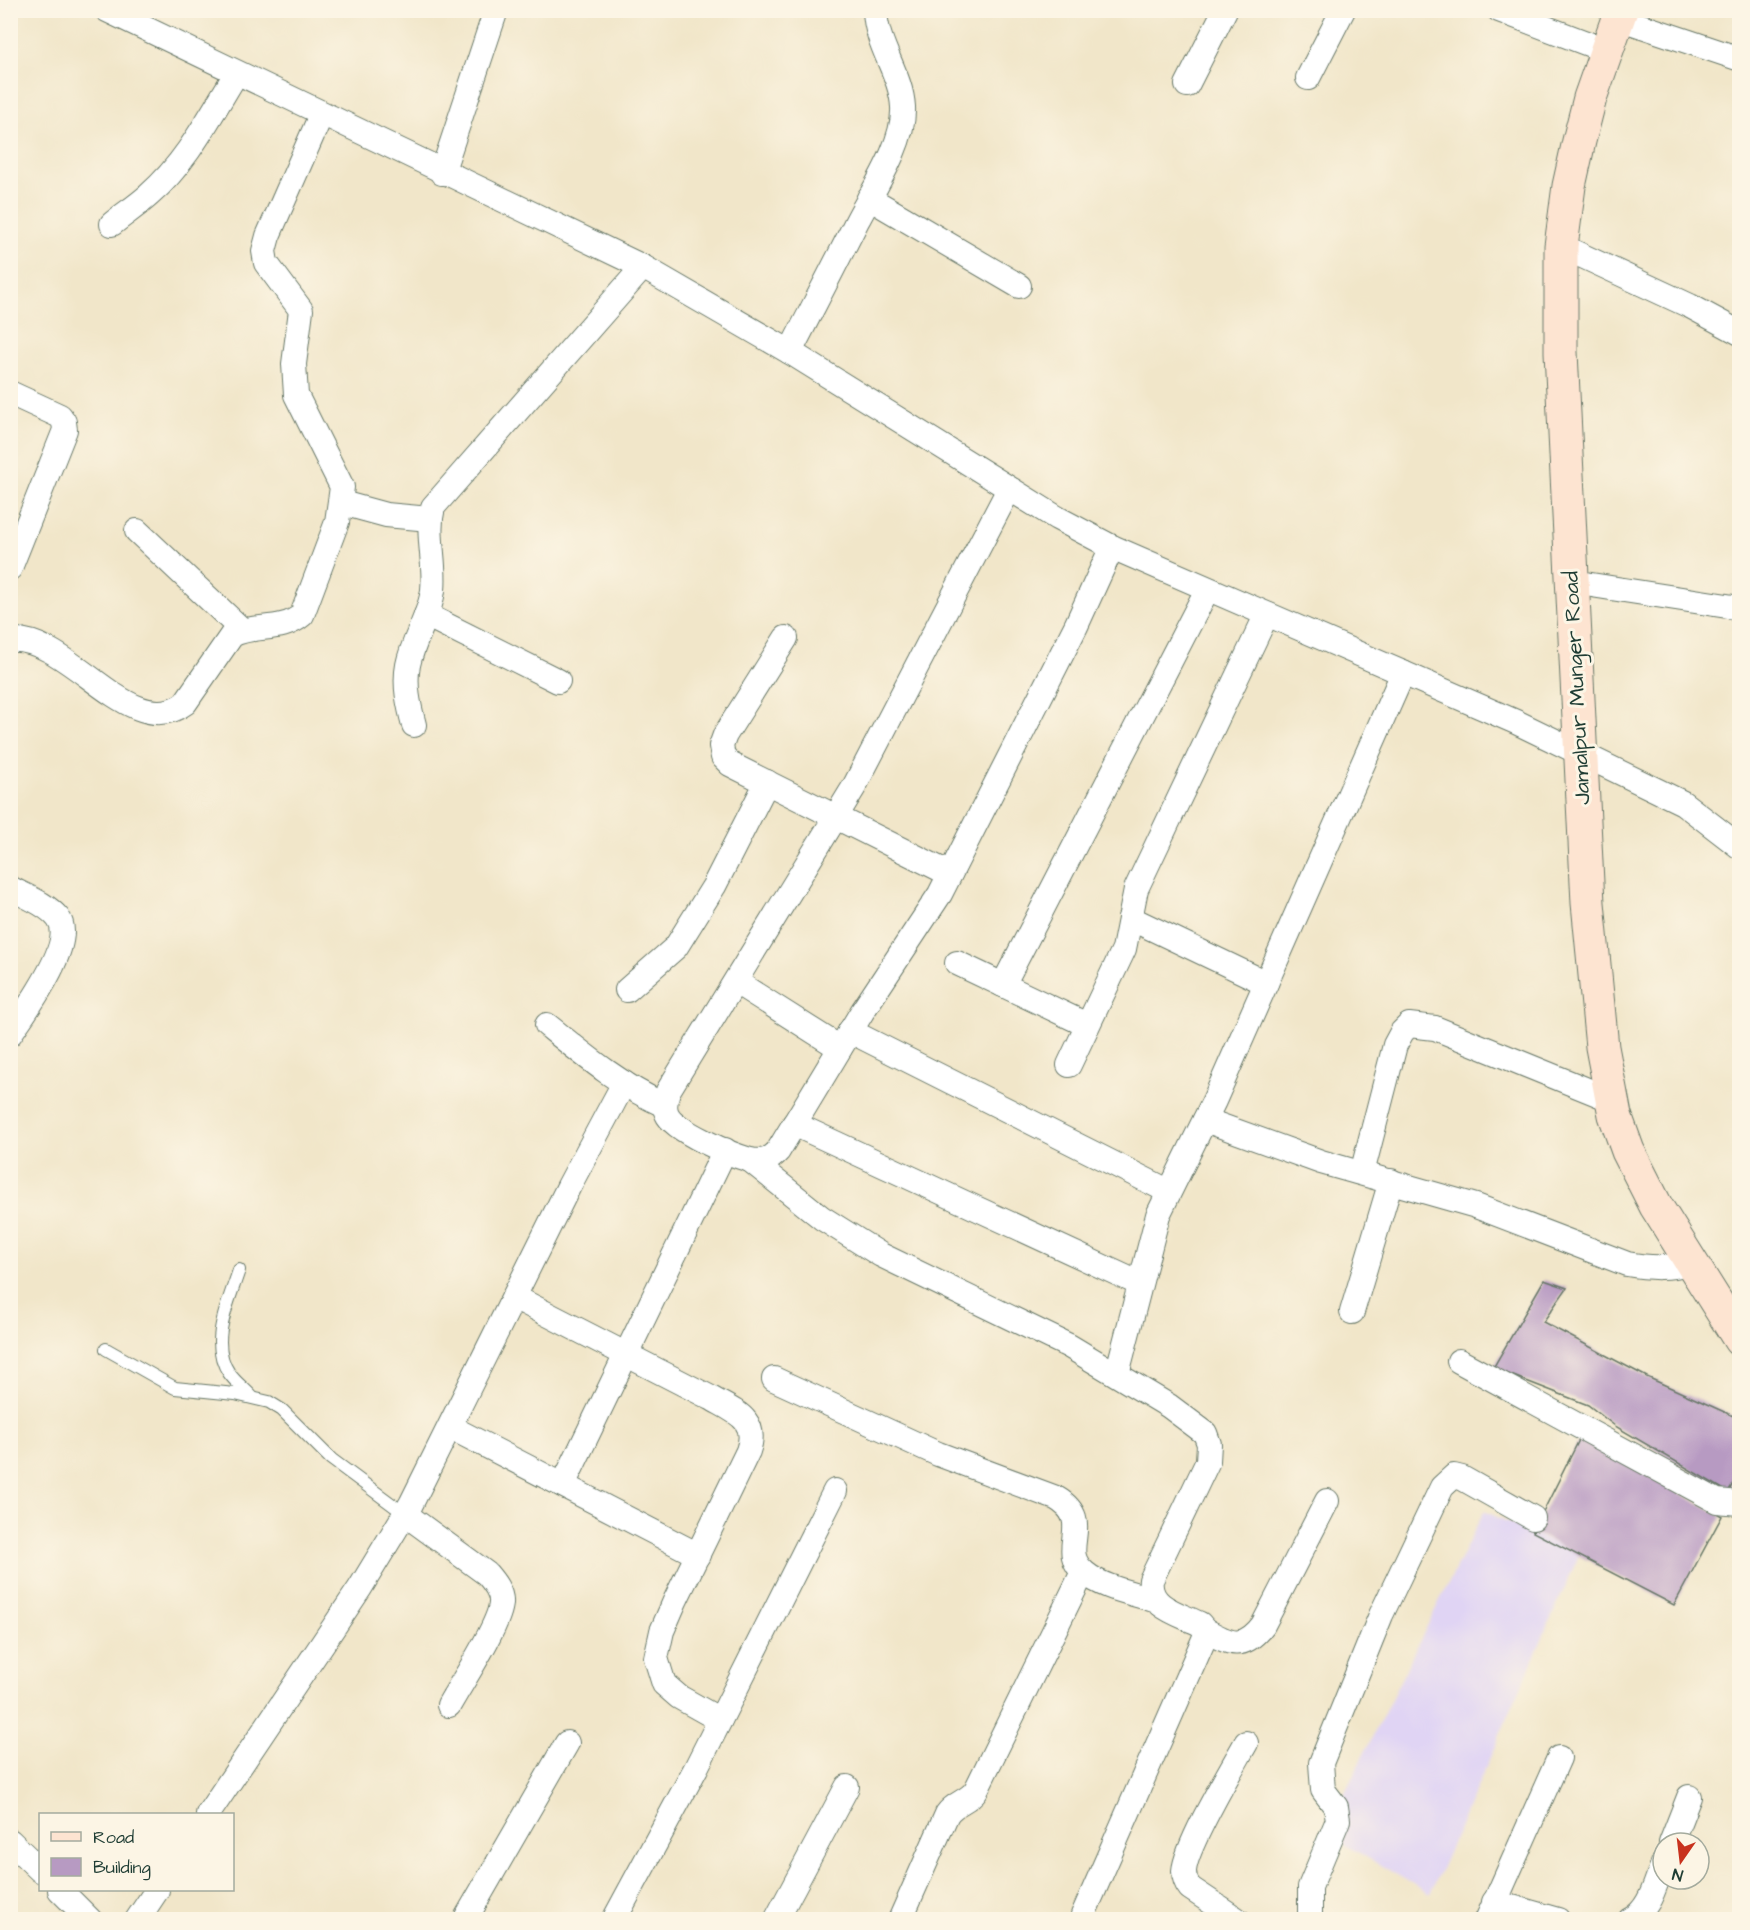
<svg xmlns="http://www.w3.org/2000/svg" width="1750" height="1930" font-family="'Architects Daughter',sans-serif">
	<style>
		.built { fill: #e0d4f4 }
		.building { fill: #b79ac2 }
		.lines { fill: none; stroke-linecap: round; stroke-linejoin: round }
		.lane-casing { stroke: #687868; stroke-width: 14 }
		.street-casing { stroke: #687868; stroke-width: 26 }
		.secondary-casing { stroke: #687868; stroke-width: 35 }
		.lane { stroke: #fff; stroke-width: 12 }
		.street { stroke: #fff; stroke-width: 24 }
		.secondary { stroke: #fde4d1; stroke-width: 33 }
		.labels { text-anchor: middle; dominant-baseline: central; stroke-width: 6; stroke-linejoin: round; paint-order: stroke }
		.street-label { font-size: 22px; fill: #1f3d34; stroke: #fcf5e5 }
	</style>
	<rect width="100%" height="100%" fill="#fcf5e5"/>
	<filter id="ink" filterUnits="userSpaceOnUse"><feTurbulence type="fractalNoise" baseFrequency=".0167" numOctaves="2"/><feDisplacementMap in="SourceGraphic" scale="12" xChannelSelector="R" yChannelSelector="G"/><feConvolveMatrix kernelMatrix="1 2 1 2 8 2 1 2 1" color-interpolation-filters="sRGB"/></filter>
	<filter id="wash" filterUnits="userSpaceOnUse"><feTurbulence type="fractalNoise" baseFrequency=".008" numOctaves="4" result="noise"/><feDisplacementMap in="SourceGraphic" scale="24" xChannelSelector="R" yChannelSelector="G"/><feGaussianBlur stdDeviation="1.35" result="paint"/><feColorMatrix in="noise" values="0 0 0 0 0 0 0 0 0 0 0 0 0 0 0 0 0 1.4 0 .05"/><feComposite in="paint" operator="in"/></filter>
	<g filter="url(#wash)">
		<rect width="100%" height="100%" fill="#f1e6c9"/>
		<!-- built -->
		<polygon class="built" points="1484,1511 1579,1555 1430,1894 1325,1833"/>
		<g id="blocks">
			<!-- building -->
			<g class="building">
				<polygon points="1544,1280 1567,1288 1543,1322 1647,1377 1740,1419 1740,1472 1728,1492 1615,1426 1588,1405 1493,1368"/>
				<polygon points="1580,1438 1722,1516 1674,1605 1533,1532"/>
			</g>
		</g>
	</g>
	<g filter="url(#ink)">
		<use href="#blocks" fill-opacity="0" stroke="#687868" stroke-width="1.5"/>
		<g class="lines">
			<!-- lane casing -->
			<g class="lane-casing">
				<g id="lane">
					<path d="M239 1270C229 1302 208 1342 229 1373 235 1382 245 1389 252 1397"/>
					<polyline points="106,1349 175,1388 235,1394 269,1402 282,1410 331,1459 405,1514"/>
				</g>
			</g>
			<!-- street casing -->
			<g class="street-casing">
				<g id="street">
					<polyline points="107,10 643,267 790,352 1057,518 1112,547 1516,722 1683,803 1740,847"/>
					<polyline points="1499,10 1607,51"/>
					<polyline points="1618,18 1740,59"/>
					<polyline points="1308,78 1343,10"/>
					<polyline points="1187,85 1225,10"/>
					<polyline points="442,173 496,10"/>
					<polyline points="869,198 1019,286"/>
					<path d="M112 224C124 214 137 206 149 195 187 162 210 116 236 74"/>
					<polyline points="1561,246 1690,306 1740,333"/>
					<path d="M790 352C812 309 835 265 857 221 873 190 905 143 903 107 901 73 876 46 875 10"/>
					<polyline points="10,393 60,416 64,422 65,430 10,568"/>
					<path d="M1009 489 854 787 668 1091C666 1099 663 1106 667 1114 674 1131 732 1155 750 1160 763 1162 769 1161 778 1151L862 1012 940 894 1076 626 1112 547"/>
					<polyline points="342,503 386,515 430,519"/>
					<polyline points="137,531 242,630"/>
					<polyline points="1572,582 1740,608"/>
					<polyline points="426,615 558,681"/>
					<polyline points="786,638 725,735 721,746 723,757 730,764 950,874"/>
					<path d="M10 640C70 635 131 744 185 703L232 635C255 623 281 633 302 615L337 522 342 487 296 395 294 364 301 310 266 263 264 251 268 236 321 115"/>
					<path d="M414 725C409 706 404 685 408 665 413 639 430 616 433 590 436 562 426 534 433 507L643 267"/>
					<path d="M10 888C25 896 47 904 58 918 77 942 25 1012 10 1034"/>
					<polyline points="1130,918 1266,983"/>
					<polyline points="957,963 1087,1025"/>
					<polyline points="736,982 840,1048"/>
					<polyline points="1003,985 1207,590"/>
					<polyline points="627,990 676,947 714,886 767,782"/>
					<path d="M547 1025C584 1055 621 1086 664 1105"/>
					<polyline points="850,1031 1168,1191"/>
					<polyline points="1069,1065 1124,949 1136,889 1266,616"/>
					<path d="M1205 1120 1321 1162 1476 1206 1627 1264C1650 1268 1669 1269 1691 1262"/>
					<polyline points="794,1124 1138,1283"/>
					<path d="M750 1160 822 1218 881 1255 1069 1346 1169 1406 1205 1433 1209 1444 1208 1461 1151 1580C1147 1607 1180 1614 1200 1624L1205 1630V1637L1083 1915"/>
					<polyline points="1362,1173 1395,1045 1402,1032 1409,1025 1435,1028 1612,1100"/>
					<path d="M514 1297 711 1398C735 1412 759 1419 748 1451L675 1601 662 1631 656 1658 664 1684 679 1697 720 1720"/>
					<polyline points="1352,1312 1391,1181"/>
					<polyline points="1459,1361 1717,1501 1740,1503"/>
					<polyline points="1117,1374 1158,1215 1214,1101 1403,673"/>
					<path d="M774 1379 938 1454 1056 1498C1097 1522 1055 1549 1085 1573 1103 1588 1133 1593 1154 1600"/>
					<polyline points="450,1427 698,1555"/>
					<polyline points="563,1485 725,1150"/>
					<path d="M405 1514 487 1574C493 1581 502 1592 501 1603 500 1625 461 1683 449 1705"/>
					<path d="M1205 1630C1230 1644 1243 1651 1263 1625L1327 1501"/>
					<polyline points="208,1814 360,1588 411,1504 569,1186 624,1083"/>
					<polyline points="10,1841 40,1870"/>
					<polyline points="1671,1843 1689,1797"/>
					<polyline points="60,1890 90,1920"/>
					<polyline points="1494,1902 1558,1920"/>
					<polyline points="137,1920 157,1890"/>
					<polyline points="465,1920 567,1743"/>
					<polyline points="614,1920 696,1768 835,1491"/>
					<polyline points="776,1920 847,1787"/>
					<path d="M900 1920 947 1814C955 1802 968 1802 976 1790L1083 1572"/>
					<path d="M1238 1920 1190 1888C1186 1883 1184 1878 1184 1871 1186 1845 1231 1770 1246 1743"/>
					<polyline points="1310,1920 1310,1887 1338,1820 1336,1807 1323,1790 1321,1763 1381,1615 1442,1487 1454,1476 1462,1478 1533,1518"/>
					<polyline points="1487,1920 1559,1758"/>
					<path d="M1630 1920C1650 1910 1655 1884 1663 1864"/>
				</g>
			</g>
			<!-- secondary casing -->
			<g class="secondary-casing">
				<polyline id="secondary" points="1621,10 1590,98 1579,141 1569,186 1561,246 1561,352 1588,903 1602,1047 1615,1115 1628,1151 1656,1206 1740,1340"/>
			</g>
			<!-- lane -->
			<use href="#lane" class="lane"/>
			<!-- street -->
			<use href="#street" class="street"/>
			<!-- secondary -->
			<use href="#secondary" class="secondary"/>
		</g>
	</g>
	<g class="labels">
		<!-- street labels -->
		<g class="street-label">
			<text transform="translate(1577 688) rotate(-93)">Jamalpur Munger Road</text>
		</g>
	</g>
	<!-- margin -->
	<rect width="1750" height="1930" fill="none" stroke="#fcf5e5" stroke-width="36"/>
	<!-- legend -->
	<rect x="39" y="1813" width="195" height="78" fill="#fcf5e5" stroke="#a4ab9e" stroke-width="1.5"/>
	<rect x="51" y="1832" width="30" height="9" fill="#fde4d1" stroke="#a4ab9e" stroke-width="1.5"/>
	<text x="93" y="1843" font-size="18" fill="#1f3d34">Road</text>
	<rect x="51" y="1858" width="30" height="18" fill="#b79ac2" stroke="#a4ab9e" stroke-width="1.5"/>
	<text x="93" y="1873" font-size="18" fill="#1f3d34">Building</text>
	<!-- north arrow -->
	<g transform="translate(1681 1861) rotate(194)"><circle r="28" fill="#fcf5e5" stroke="#a4ab9e" stroke-width="1.5"/>
	<path d="M0-4.5L10 22L0 15L-10 22Z" fill="#c8321e"/>
	<text y="-9" font-size="16" font-weight="bold" text-anchor="middle" fill="#1f3d34">N</text>
	</g>
</svg>
